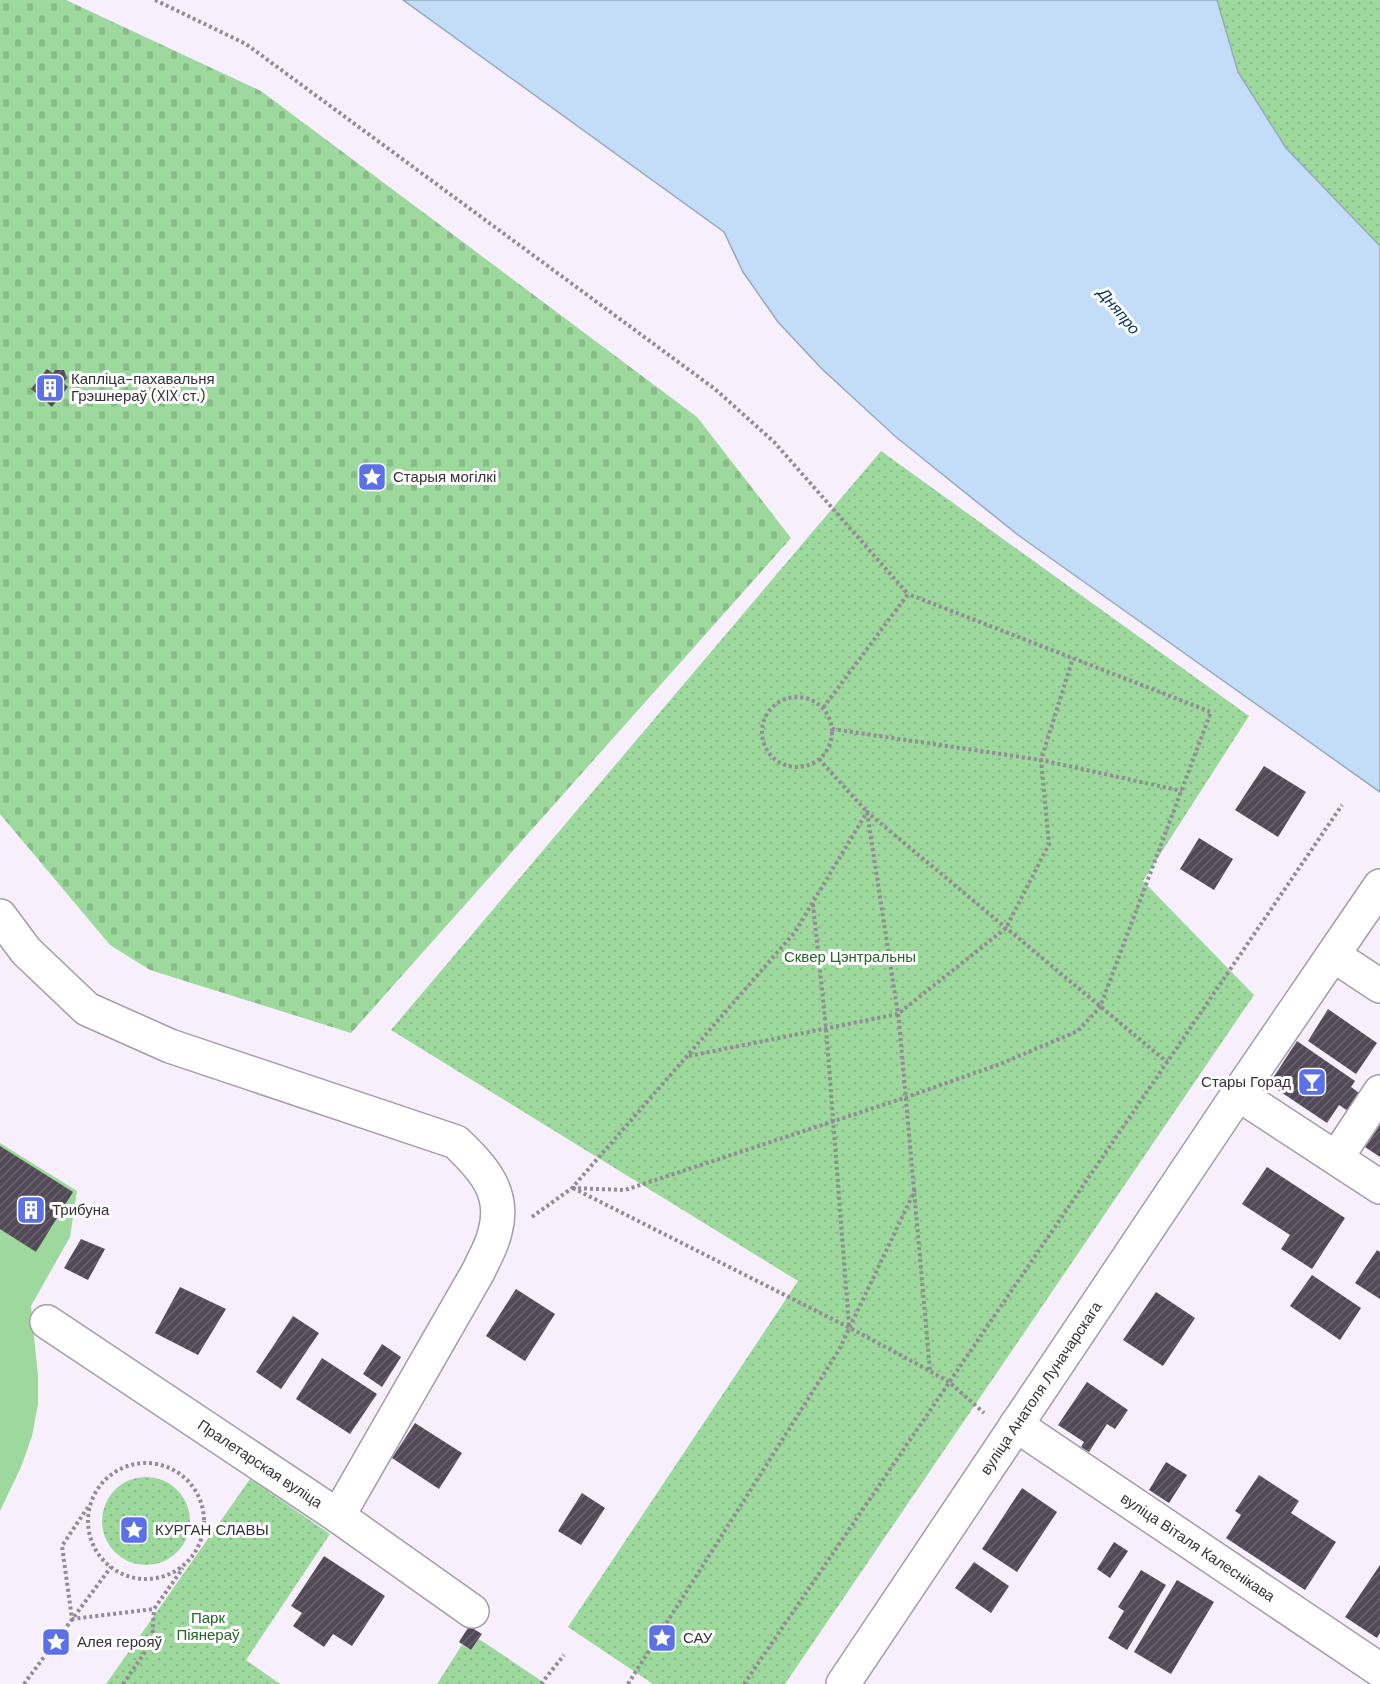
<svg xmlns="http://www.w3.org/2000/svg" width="1380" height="1684" font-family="'DM Sans',sans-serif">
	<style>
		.grass { fill: url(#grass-dots) }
		.cemetery { fill: url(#cemetery-stones) }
		.pitch { fill: #9dd99c }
		.water { fill: #c3ddf8; stroke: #98a9be; stroke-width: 1.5 }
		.building { fill: url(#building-hatch) }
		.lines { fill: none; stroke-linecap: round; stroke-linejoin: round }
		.minor-casing { stroke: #a59baa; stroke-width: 36 }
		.path { stroke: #938c96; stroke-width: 4; stroke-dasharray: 3 3; stroke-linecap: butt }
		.minor { stroke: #fff; stroke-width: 33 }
		.labels { text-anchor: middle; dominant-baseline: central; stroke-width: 6; stroke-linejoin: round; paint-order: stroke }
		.poi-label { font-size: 15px; fill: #353137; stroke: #fff; text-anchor: start }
		.park-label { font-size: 15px; fill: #236626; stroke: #fff }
		.street-label { font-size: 15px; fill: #353137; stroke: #fff }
		.water-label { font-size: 16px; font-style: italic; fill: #00315b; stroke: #fff }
	</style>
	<defs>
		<pattern id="grass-dots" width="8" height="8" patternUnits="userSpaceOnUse" patternTransform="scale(1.5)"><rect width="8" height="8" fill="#9dd99c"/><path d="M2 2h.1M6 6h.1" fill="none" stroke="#88bb87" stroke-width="1.8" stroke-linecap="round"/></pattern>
		<pattern id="cemetery-stones" width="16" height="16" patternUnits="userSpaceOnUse" patternTransform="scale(1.5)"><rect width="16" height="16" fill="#9dd99c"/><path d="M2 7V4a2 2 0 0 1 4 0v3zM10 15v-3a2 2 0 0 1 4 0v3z" fill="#88bb87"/></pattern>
		<pattern id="building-hatch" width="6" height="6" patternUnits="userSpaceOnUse" patternTransform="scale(1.5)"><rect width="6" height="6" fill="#534a58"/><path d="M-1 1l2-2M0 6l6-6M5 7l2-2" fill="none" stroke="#69626d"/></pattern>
	</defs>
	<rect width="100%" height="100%" fill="#f8effd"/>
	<!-- grass -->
	<g class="grass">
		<polygon points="1217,0 1380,0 1380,246 1286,148 1238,72"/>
		<polygon points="881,451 1249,716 1143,881 1254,995 785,1684 653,1684 568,1627 798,1281 391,1030"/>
		<circle cx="146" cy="1521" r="44"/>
		<polygon points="250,1479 330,1534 246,1660 280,1684 106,1684"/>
		<polygon points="479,1639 546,1684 437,1684 462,1645 471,1650"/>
	</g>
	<!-- cemetery -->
	<polygon class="cemetery" points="0,0 66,0 261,91 697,417 791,538 351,1033 150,970 110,945 0,814"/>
	<!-- pitch -->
	<polygon class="pitch" points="0,1143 77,1191 70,1237 31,1306 38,1376 38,1404 32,1436 21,1467 0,1511"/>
	<!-- water -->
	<polygon class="water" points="403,0 1217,0 1238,72 1286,148 1380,246 1380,792 1018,535 896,437 822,369 778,322 743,272 724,232"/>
	<!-- building -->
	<g class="building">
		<polygon points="47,369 53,373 55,370 64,370 67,378 63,382 68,387 52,407 31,389"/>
		<polygon points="1264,766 1306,792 1278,837 1235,810"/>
		<polygon points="1199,838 1233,859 1214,890 1180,869"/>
		<polygon points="1328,1009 1377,1043 1356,1074 1308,1041"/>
		<polygon points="1297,1041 1355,1081 1351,1087 1362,1095 1351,1113 1339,1105 1327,1123 1269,1084"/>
		<polygon points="1380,1125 1380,1157 1365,1147"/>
		<polygon points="0,1146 73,1192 36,1252 0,1229"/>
		<polygon points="1267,1167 1345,1218 1312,1269 1281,1249 1290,1235 1242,1204"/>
		<polygon points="81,1239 105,1249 88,1280 64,1268"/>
		<polygon points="1377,1250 1380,1252 1380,1299 1355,1283"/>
		<polygon points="1312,1275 1361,1308 1340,1340 1290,1306"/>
		<polygon points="180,1287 226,1309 198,1355 155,1333"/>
		<polygon points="516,1289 555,1314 525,1361 486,1336"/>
		<polygon points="1156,1292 1195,1318 1163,1366 1123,1340"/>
		<polygon points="293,1316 319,1333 281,1389 256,1372"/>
		<polygon points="382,1344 401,1357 382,1387 363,1374"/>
		<polygon points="322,1358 377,1394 350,1434 296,1399"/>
		<polygon points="1087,1382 1128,1410 1115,1429 1107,1424 1089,1452 1081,1447 1084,1442 1058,1425"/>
		<polygon points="415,1423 462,1453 439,1489 392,1458"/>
		<polygon points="1166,1462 1187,1475 1169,1503 1149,1490"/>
		<polygon points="1259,1475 1299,1501 1291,1513 1336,1542 1305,1590 1226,1538 1241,1515 1235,1511"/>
		<polygon points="1022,1488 1057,1512 1017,1572 982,1549"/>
		<polygon points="582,1493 605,1508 581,1545 558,1531"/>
		<polygon points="1114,1542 1128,1551 1110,1578 1097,1569"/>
		<polygon points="324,1556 385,1596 352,1646 333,1634 324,1647 293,1626 302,1613 291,1606"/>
		<polygon points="974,1562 1009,1586 991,1613 955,1588"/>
		<polygon points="1380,1565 1380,1633 1377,1638 1345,1617"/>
		<polygon points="1141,1570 1166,1585 1127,1650 1108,1638 1124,1611 1118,1607"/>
		<polygon points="1177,1580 1214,1602 1171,1674 1134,1652"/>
		<polygon points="469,1626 482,1634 471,1650 459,1642"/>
	</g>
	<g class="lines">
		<!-- minor casing -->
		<g class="minor-casing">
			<g id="minor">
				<path d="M0 916 26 951 87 1009 170 1046 456 1142C483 1168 506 1192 495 1232 492 1246 484 1259 478 1272L338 1516"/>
				<polyline points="1333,955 1380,986"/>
				<polyline points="1238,1094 1380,1187"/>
				<polyline points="1337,1157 1380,1092"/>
				<path id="s1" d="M47 1322 338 1516 472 1611"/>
				<path id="s2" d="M1016 1425 1380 1670"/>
				<path id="s3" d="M843 1684 1238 1094 1380 886"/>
			</g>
		</g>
		<!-- path -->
		<g class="path">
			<polyline points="155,0 246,44 715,389 774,442 908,594 823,708"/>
			<circle cx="797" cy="732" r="35"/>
			<polyline points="832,729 1041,760 1182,791"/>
			<polyline points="819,759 867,812 899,1021 930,1371"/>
			<polyline points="813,904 826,1028 849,1326"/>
			<polyline points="689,1056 898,1014 1006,928 1049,844 1041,760 1073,658"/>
			<polyline points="572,1188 625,1190 907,1097 1000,1064 1078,1031 1100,1007 1211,712 908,594"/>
			<polyline points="573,1188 850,1328 930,1371 949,1382 984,1413"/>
			<polyline points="532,1217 572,1188 795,932 867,812 1167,1062"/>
			<circle cx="146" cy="1521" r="58"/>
			<polyline points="88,1507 62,1546 72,1619 154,1609 183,1568"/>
			<polyline points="24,1684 111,1567"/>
			<polyline points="123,1684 152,1642 154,1609"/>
			<polyline points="541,1684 564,1655"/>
			<polyline points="628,1684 839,1350 915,1190"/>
			<polyline points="744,1684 1342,805"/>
		</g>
		<!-- minor -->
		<use href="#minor" class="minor"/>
	</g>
	<!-- icons -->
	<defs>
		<g id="building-square" transform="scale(1.5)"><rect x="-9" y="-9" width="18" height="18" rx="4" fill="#5c70e7" stroke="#fff"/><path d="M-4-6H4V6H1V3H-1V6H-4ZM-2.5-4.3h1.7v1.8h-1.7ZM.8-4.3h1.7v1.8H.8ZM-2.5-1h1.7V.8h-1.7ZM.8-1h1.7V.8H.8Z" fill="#fff"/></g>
		<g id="sight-square" transform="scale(1.5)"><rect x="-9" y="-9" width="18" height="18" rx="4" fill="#5c70e7" stroke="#fff"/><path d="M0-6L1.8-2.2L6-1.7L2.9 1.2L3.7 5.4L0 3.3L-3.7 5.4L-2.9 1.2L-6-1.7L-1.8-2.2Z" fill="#fff"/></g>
		<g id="bar-square" transform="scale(1.5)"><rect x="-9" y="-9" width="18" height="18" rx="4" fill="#5c70e7" stroke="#fff"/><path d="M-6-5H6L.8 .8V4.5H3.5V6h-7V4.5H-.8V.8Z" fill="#fff"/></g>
	</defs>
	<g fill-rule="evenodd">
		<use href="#building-square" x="50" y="388"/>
		<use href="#sight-square" x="372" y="477"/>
		<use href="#bar-square" x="1312" y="1082"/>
		<use href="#building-square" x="31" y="1210"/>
		<use href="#sight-square" x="134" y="1530"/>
		<use href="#sight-square" x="662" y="1638"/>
		<use href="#sight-square" x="56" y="1642"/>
	</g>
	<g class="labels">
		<!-- poi labels -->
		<g class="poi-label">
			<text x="71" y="379">Капліца-пахавальня<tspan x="71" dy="17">Грэшнераў (XIX ст.)</tspan></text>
			<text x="393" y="477">Старыя могілкі</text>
			<text x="1291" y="1082" text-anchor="end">Стары Горад</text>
			<text x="52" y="1210">Трибуна</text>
			<text x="155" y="1530">КУРГАН СЛАВЫ</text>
			<text x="683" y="1638">САУ</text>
			<text x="77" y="1642">Алея герояў</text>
		</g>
		<!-- park labels -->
		<g class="park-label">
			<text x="850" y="957">Сквер Цэнтральны</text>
			<text x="208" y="1618">Парк<tspan x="208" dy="17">Піянераў</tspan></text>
		</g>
		<!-- street labels -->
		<g class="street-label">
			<text stroke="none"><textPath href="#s3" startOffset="356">вуліца Анатоля Луначарскага</textPath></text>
			<text stroke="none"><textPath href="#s1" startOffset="256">Пралетарская вуліца</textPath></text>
			<text stroke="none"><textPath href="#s2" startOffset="219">вуліца Віталя Калеснікава</textPath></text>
		</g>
		<!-- water labels -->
		<g class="water-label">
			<text transform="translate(1119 311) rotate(50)">Дняпро</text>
		</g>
	</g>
</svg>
